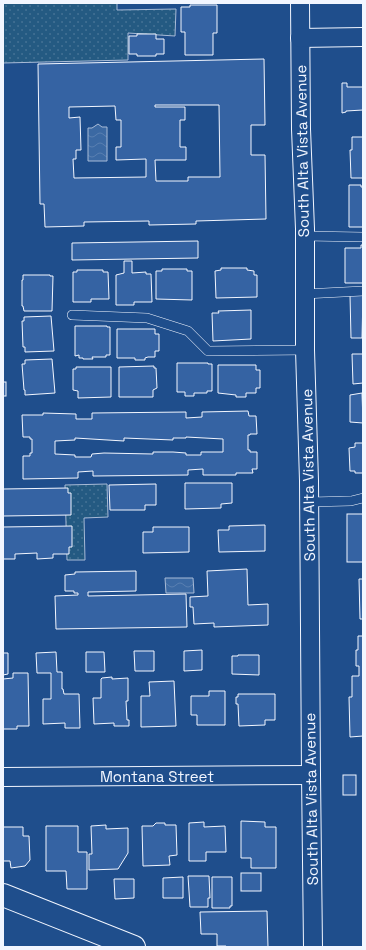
<svg xmlns="http://www.w3.org/2000/svg" width="366" height="950" font-family="'Space Grotesk',sans-serif">
	<style>
		.grass { fill: url(#grass-dots); stroke: #a8bbd7 }
		.water { fill: url(#water-waves); stroke: #a8bbd7 }
		.building { fill: #3563a3; stroke: #f2f6ff; fill-rule: evenodd }
		.lines { fill: none; stroke-linecap: round; stroke-linejoin: round }
		.lane-casing { stroke: #f2f6ff; stroke-width: 10 }
		.street-casing { stroke: #f2f6ff; stroke-width: 20 }
		.secondary-casing { stroke: #f2f6ff; stroke-width: 24 }
		.lane { stroke: #1f4e8c; stroke-width: 9 }
		.street { stroke: #1f4e8c; stroke-width: 18 }
		.secondary { stroke: #1f4e8c; stroke-width: 22 }
		.labels { text-anchor: middle; dominant-baseline: central; stroke-width: 3; stroke-linejoin: round; paint-order: stroke }
		.street-label { font-size: 15px; fill: #f2f6ff; stroke: #1f4e8c }
	</style>
	<defs>
		<pattern id="grass-dots" width="8" height="8" patternUnits="userSpaceOnUse"><rect width="8" height="8" fill="#245a82"/><path d="M2 2h.1M6 6h.1" fill="none" stroke="#447295" stroke-width="1.8" stroke-linecap="round"/></pattern>
		<pattern id="water-waves" width="16" height="10" patternUnits="userSpaceOnUse"><rect width="16" height="10" fill="#3b69a3"/><path d="M0 5q4-4 8 0t8 0" fill="none" stroke="#587fb1"/></pattern>
	</defs>
	<rect width="100%" height="100%" fill="#1f4e8c"/>
	<!-- grass -->
	<g class="grass">
		<polygon points="3,3 117,3 117,10 176,9 175,36 128,33 128,60 3,63"/>
		<polygon points="107,484 108,517 84,518 85,560 67,560 65,485"/>
	</g>
	<!-- water -->
	<g class="water">
		<polygon points="98,124 102,127 107,127 107,161 88,161 88,128 92,128"/>
		<polygon points="165,578 193,578 194,593 166,593"/>
	</g>
	<!-- building -->
	<g class="building">
		<polygon points="190,5 217,5 217,33 213,33 213,55 185,55 185,32 181,32 181,7 190,7"/>
		<polygon points="137,34 156,34 156,39 164,39 164,54 156,54 156,56 137,56 137,54 129,54 129,36 137,36"/>
		<path d="M264 59 265 125H251V155H265L266 219 196 221V224L149 225V221L84 222V226L45 227 44 204H40L38 64ZM155 105H219L220 177H188V181H156L155 160H186V147H180V120H185V107H155ZM115 106 116 120H121V147H116V160L146 159V177L74 178 73 159H76V150H81L80 117 69 118V107Z"/>
		<polygon points="342,83 347,83 347,87 363,87 363,110 346,111 346,112 342,113"/>
		<polygon points="352,137 363,137 363,178 351,178 350,150 352,150"/>
		<polygon points="349,185 361,185 361,187 363,187 363,227 349,227"/>
		<polygon points="198,241 198,258 72,260 72,243"/>
		<polygon points="361,245 363,245 363,283 345,283 345,248 361,248"/>
		<polygon points="124,261 132,261 132,273 146,272 146,274 151,274 152,302 134,302 134,305 116,305 116,275 124,273"/>
		<polygon points="221,268 247,268 247,270 254,271 254,275 257,275 257,297 216,298 215,271 221,270"/>
		<polygon points="162,269 187,269 187,271 192,271 192,300 156,299 156,271 162,271"/>
		<polygon points="77,270 103,270 103,272 108,272 109,299 91,299 91,302 73,302 73,272 77,272"/>
		<polygon points="23,275 50,275 50,276 53,276 52,311 24,311 23,306 22,306 22,280 23,280"/>
		<polygon points="350,295 363,295 362,338 351,338"/>
		<polygon points="251,310 251,339 213,341 212,313 219,313 218,311"/>
		<polygon points="51,316 54,351 25,352 25,347 23,347 22,321 24,321 24,317"/>
		<polygon points="75,326 107,326 107,327 110,327 110,355 106,355 106,357 92,357 93,359 83,359 83,358 79,358 79,355 75,356"/>
		<polygon points="117,329 155,329 155,334 159,334 159,351 155,351 155,357 148,357 145,358 145,360 135,360 135,358 117,358"/>
		<polygon points="352,354 363,354 363,383 353,384"/>
		<polygon points="52,359 55,393 25,395 25,390 24,390 22,364 25,364 25,360"/>
		<polygon points="177,363 208,363 208,364 212,364 212,391 207,391 207,393 194,393 194,396 185,396 185,392 177,392"/>
		<polygon points="218,365 256,365 256,370 260,370 260,388 256,388 256,393 246,393 246,397 236,397 236,395 218,393"/>
		<polygon points="154,366 154,368 156,368 157,388 153,390 153,397 119,397 119,367"/>
		<polygon points="76,367 111,367 111,397 78,398 78,391 73,390 73,369 76,369"/>
		<rect x="3" y="382" width="3" height="14"/>
		<polygon points="362,393 363,423 350,422 350,395"/>
		<path d="M248 411 249 416H256L257 434H250V435H248V450H250V452H257V469H252L253 473H236V475H203V469L188 470V475L93 476V471L78 472V478L23 479V456H30V453H32V439H30V437H23L22 415H43V413L76 414V419H92V413L186 412V418L202 417V412ZM186 437 223 439V452H201V455H186V453L173 452H153V454L104 453 92 454 91 457H75V455L55 454V441L75 440V438L124 441V438L173 440V438H186Z"/>
		<polygon points="355,443 363,443 363,473 355,473 355,471 350,471 349,448 355,447"/>
		<polygon points="185,483 232,483 232,503 221,504 221,508 185,509"/>
		<polygon points="156,484 156,505 145,505 145,510 110,510 109,485"/>
		<polygon points="68,488 68,493 71,493 71,515 3,516 3,489"/>
		<rect x="347" y="514" width="16" height="48"/>
		<polygon points="265,525 265,551 219,552 218,530 229,530 229,526"/>
		<polygon points="72,526 72,547 69,547 69,554 53,554 53,558 37,559 37,553 15,554 15,559 3,559 3,527"/>
		<polygon points="153,527 189,527 189,552 143,553 143,532 153,532"/>
		<polygon points="247,569 248,605 268,604 268,625 214,627 214,623 194,624 193,607 190,607 190,597 208,596 207,571"/>
		<polygon points="136,571 136,591 88,592 88,596 186,594 187,627 56,629 55,596 78,595 78,593 74,593 74,591 65,591 65,575 75,574 75,572"/>
		<polygon points="359,579 363,579 363,619 360,619"/>
		<polygon points="358,636 363,636 363,736 350,737 349,697 352,697 352,676 359,676 359,666 356,666 356,650 358,650"/>
		<polygon points="202,650 202,670 184,671 184,651"/>
		<polygon points="134,651 154,651 154,671 135,671"/>
		<polygon points="56,652 57,672 62,672 62,689 63,689 64,694 79,694 80,728 65,728 65,723 43,724 43,699 51,699 51,673 37,673 36,653"/>
		<polygon points="86,652 104,652 105,672 86,672"/>
		<polygon points="3,653 8,653 8,674 3,675"/>
		<polygon points="238,655 259,655 259,675 232,674 232,656 238,656"/>
		<polygon points="13,673 28,673 29,726 17,726 17,729 3,729 3,679 13,678"/>
		<polygon points="112,677 112,679 128,678 128,701 126,701 127,720 129,720 129,726 114,726 114,723 94,724 93,698 101,698 101,679 102,678"/>
		<polygon points="174,681 176,726 141,727 141,696 150,696 149,682"/>
		<polygon points="209,691 225,691 225,725 197,725 197,715 191,715 191,696 209,696"/>
		<polygon points="238,694 275,694 275,720 265,720 265,725 239,726 238,704 236,704 236,697 238,697"/>
		<rect x="343" y="775" width="13" height="20"/>
		<polygon points="241,821 265,822 265,827 276,827 276,868 251,868 251,858 241,858"/>
		<polygon points="204,822 204,827 225,826 226,852 206,852 206,861 189,861 189,823"/>
		<polygon points="156,823 165,823 165,825 176,825 177,855 169,856 170,865 143,866 142,826 153,826"/>
		<polygon points="106,825 106,829 128,828 128,853 118,869 89,870 89,854 92,854 91,826"/>
		<polygon points="46,826 78,826 78,852 87,852 87,889 67,889 66,871 46,871"/>
		<polygon points="3,827 23,827 23,836 29,836 30,860 25,866 11,868 10,861 3,861"/>
		<rect x="241" y="873" width="20" height="18"/>
		<polygon points="188,876 209,876 210,898 208,898 208,907 190,907"/>
		<polygon points="183,877 183,898 163,898 163,878"/>
		<polygon points="212,877 232,877 232,906 230,906 230,908 212,908"/>
		<polygon points="114,879 134,879 134,898 115,899"/>
		<polygon points="267,911 268,947 226,947 226,946 217,946 217,934 201,934 200,912"/>
	</g>
	<g class="lines">
		<!-- lane casing -->
		<g class="lane-casing">
			<g id="lane">
				<polyline points="305,236 363,237"/>
				<polyline points="304,294 363,291"/>
				<polyline points="72,315 147,318 188,331 208,351 305,350"/>
				<polyline points="309,502 351,501 363,498"/>
			</g>
		</g>
		<!-- street casing -->
		<g class="street-casing">
			<g id="street">
				<polyline points="300,3 301,129 305,229 305,350 309,481 311,775 313,947"/>
				<polyline points="300,38 363,37"/>
				<polyline points="3,777 311,775"/>
			</g>
		</g>
		<!-- secondary casing -->
		<g class="secondary-casing">
			<polyline id="secondary" points="3,895 134,947"/>
		</g>
		<!-- lane -->
		<use href="#lane" class="lane"/>
		<!-- street -->
		<use href="#street" class="street"/>
		<!-- secondary -->
		<use href="#secondary" class="secondary"/>
	</g>
	<g class="labels">
		<!-- street labels -->
		<g class="street-label">
			<text transform="translate(302 151) rotate(-91)">South Alta Vista Avenue</text>
			<text transform="translate(308 475) rotate(-91)">South Alta Vista Avenue</text>
			<text x="157" y="776">Montana Street</text>
			<text transform="translate(311 799) rotate(-91)">South Alta Vista Avenue</text>
		</g>
	</g>
	<!-- border -->
	<rect width="366" height="950" fill="none" stroke="#f2f6ff" stroke-width="8"/>
</svg>
